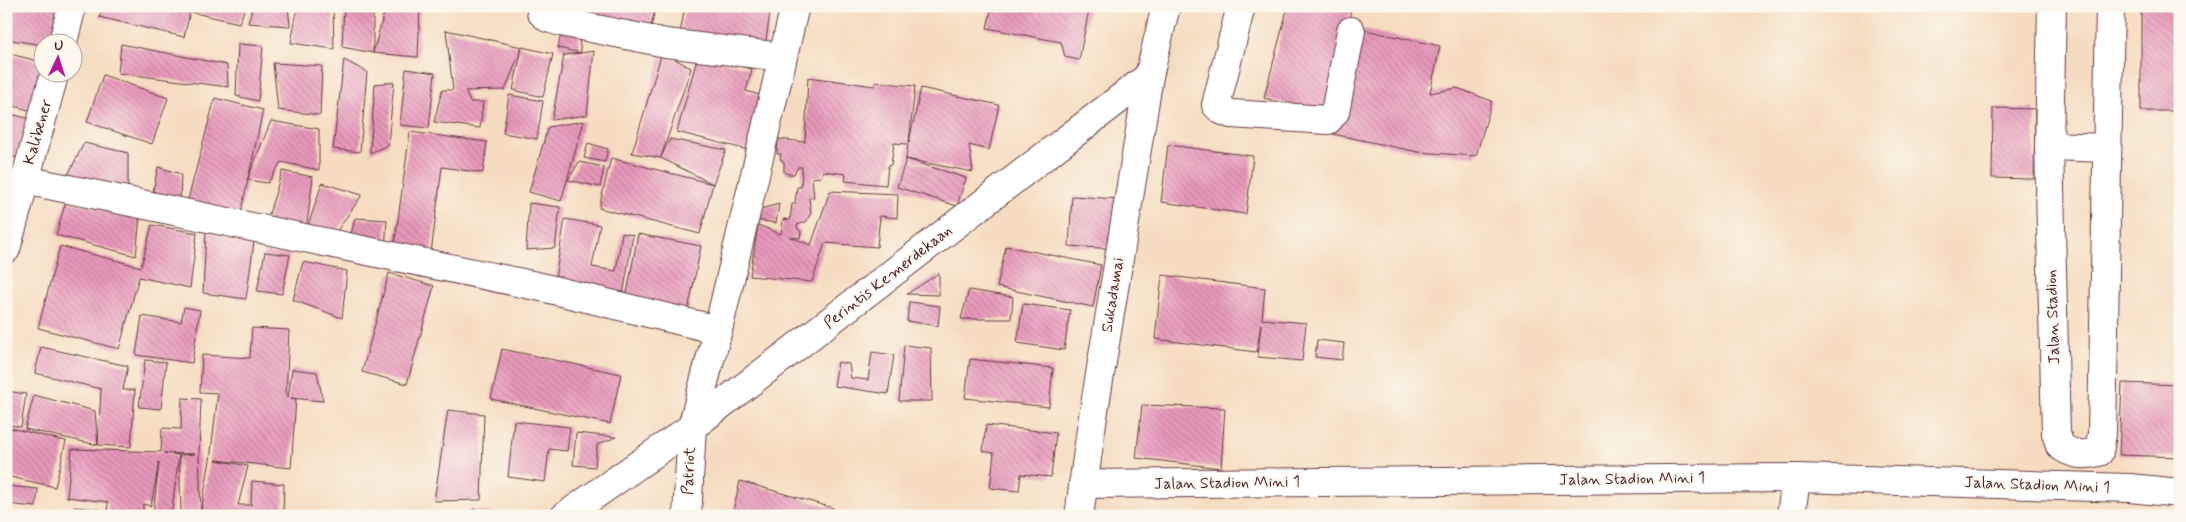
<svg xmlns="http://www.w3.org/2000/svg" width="2186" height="522" font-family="Mynerve,sans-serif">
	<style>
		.building { fill: url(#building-back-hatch) }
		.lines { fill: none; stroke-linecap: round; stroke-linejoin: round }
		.minor-casing { stroke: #643b41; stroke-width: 30 }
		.minor { stroke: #fff; stroke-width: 28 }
		.labels { text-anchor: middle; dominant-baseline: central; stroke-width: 4; stroke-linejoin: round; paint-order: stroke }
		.street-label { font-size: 16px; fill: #4a1f2b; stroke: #fbf7ec }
	</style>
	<defs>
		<pattern id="building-back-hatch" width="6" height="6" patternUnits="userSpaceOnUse" patternTransform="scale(1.25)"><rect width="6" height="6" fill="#e99abc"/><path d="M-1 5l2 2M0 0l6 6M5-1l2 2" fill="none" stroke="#bf7d99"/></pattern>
	</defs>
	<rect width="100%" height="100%" fill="#fbf7ec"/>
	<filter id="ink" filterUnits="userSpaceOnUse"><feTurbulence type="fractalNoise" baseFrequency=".02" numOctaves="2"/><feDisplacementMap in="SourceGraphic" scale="10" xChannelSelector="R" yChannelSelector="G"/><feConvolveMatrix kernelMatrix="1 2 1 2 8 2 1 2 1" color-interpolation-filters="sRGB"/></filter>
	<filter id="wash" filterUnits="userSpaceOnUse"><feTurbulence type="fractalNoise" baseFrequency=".0096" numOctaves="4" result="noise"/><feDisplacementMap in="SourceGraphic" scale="20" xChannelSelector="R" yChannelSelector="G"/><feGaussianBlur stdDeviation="1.12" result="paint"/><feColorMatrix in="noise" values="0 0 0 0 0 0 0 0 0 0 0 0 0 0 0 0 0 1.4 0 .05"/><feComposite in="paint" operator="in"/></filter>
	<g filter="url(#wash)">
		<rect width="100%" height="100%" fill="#f5dcc0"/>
		<g id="blocks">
			<!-- building -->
			<g class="building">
				<polygon points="6,6 64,6 50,42 42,42 42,45 6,39"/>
				<polygon points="106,6 246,6 239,23 190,12 184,37 99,17"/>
				<polygon points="253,6 288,6 290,26 248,23"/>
				<polygon points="298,6 333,6 334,49 291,43"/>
				<polygon points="344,6 373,6 373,53 386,6 420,6 418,57 373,53 342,47"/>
				<polygon points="578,6 656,6 649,35 580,19"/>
				<polygon points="685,6 771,6 765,47 679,39"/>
				<polygon points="992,6 1077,6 1089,10 1079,60 1065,57 1061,42 987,28"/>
				<polygon points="1288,6 1352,6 1325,114 1264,98"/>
				<rect x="2141" y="6" width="39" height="105"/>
				<polygon points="1355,28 1440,46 1430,93 1457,88 1492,101 1476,156 1418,152 1333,134"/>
				<polygon points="562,29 578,32 581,53 594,51 587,115 552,120 564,55 581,53 558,48"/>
				<polygon points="446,30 522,47 505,90 465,91 470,102 483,102 480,128 434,122 442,90 453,90"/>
				<polygon points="121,44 227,65 228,87 118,73"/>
				<polygon points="238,44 263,46 258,101 236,96"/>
				<polygon points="522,47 553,54 543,97 513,90"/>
				<polygon points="662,52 691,68 661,157 670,139 726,150 713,184 661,158 632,153"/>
				<polygon points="6,53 42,62 40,113 6,104"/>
				<polygon points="698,55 752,69 746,91 763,96 748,150 677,132"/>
				<polygon points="344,60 367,72 360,152 333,149"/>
				<polygon points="273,63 322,66 320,115 278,110"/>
				<polygon points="406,69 435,73 429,128 400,125"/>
				<polygon points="103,75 168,98 152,144 87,122"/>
				<polygon points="808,77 874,86 876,82 915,86 909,142 921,88 999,105 989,150 969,145 973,172 906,159 908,144 894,143 891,165 888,166 886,185 845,181 846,174 823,171 821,177 812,178 814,197 809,198 811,213 806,222 797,225 798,229 801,231 800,238 790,237 811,245 830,191 898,194 897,218 880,216 877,247 825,243 812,282 750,276 758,225 781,234 783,219 790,220 792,204 795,204 797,187 801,187 802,167 798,167 794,174 788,174 784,172 784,162 780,159 781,154 777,154 778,139 805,142"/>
				<polygon points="394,82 388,145 370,153 375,84"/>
				<polygon points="509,95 543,101 537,139 503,133"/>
				<polygon points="215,98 263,110 239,221 186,207"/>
				<polygon points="1993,108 2035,109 2034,179 1992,178"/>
				<polygon points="6,113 27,118 21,159 6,155"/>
				<polygon points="271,121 319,129 319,170 281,162 268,183 247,180"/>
				<polygon points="584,121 561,201 529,192 548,127"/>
				<polygon points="410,132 487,142 483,173 442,167 431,253 394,248"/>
				<polygon points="84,143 128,153 128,193 65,181"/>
				<polygon points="588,143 608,149 605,162 584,158"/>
				<polygon points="1168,145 1253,156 1246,214 1161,202"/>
				<polygon points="611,158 713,184 700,234 599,208"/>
				<polygon points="906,159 966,178 957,206 897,187"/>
				<polygon points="579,162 604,167 600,187 568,180"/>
				<polygon points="6,164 13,167 7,189 6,189"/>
				<polygon points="158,167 181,174 180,201 153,191"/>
				<polygon points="282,171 313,177 306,232 267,221"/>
				<polygon points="322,183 362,195 332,238 306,232"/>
				<polygon points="1072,196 1118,199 1115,249 1069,246"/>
				<polygon points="66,201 140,217 136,256 56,235"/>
				<polygon points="529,203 560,207 555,248 526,250"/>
				<polygon points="779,204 776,223 756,220 757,210"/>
				<polygon points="355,218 387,220 385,249 349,242"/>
				<polygon points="565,219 600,225 592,267 616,271 622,233 633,235 622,301 553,290"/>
				<polygon points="152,225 197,233 190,288 139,277 119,349 38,328 60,246 141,267"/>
				<polygon points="206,232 254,242 246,299 203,293"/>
				<polygon points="638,234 701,246 687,316 625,304"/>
				<polygon points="1006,246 1101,265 1093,307 997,287"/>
				<polygon points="265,252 290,255 282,294 257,291"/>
				<polygon points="303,262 347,271 342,318 293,300"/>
				<polygon points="389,273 434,286 407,384 362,372"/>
				<polygon points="939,273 939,295 907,294"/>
				<polygon points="1162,275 1265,288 1262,319 1306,323 1302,361 1258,357 1261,324 1256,352 1155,339"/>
				<polygon points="969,290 1013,297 1011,319 961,319"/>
				<polygon points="909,302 940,306 938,326 907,321"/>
				<polygon points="1023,304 1070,310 1064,350 1017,343"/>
				<polygon points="184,307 200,310 192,363 136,355 142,316 181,322"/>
				<polygon points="252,328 289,330 286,397 288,397 292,369 317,372 323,401 291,398 296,399 291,468 216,460 248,466 238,505 251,505 252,481 284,484 283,516 227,516 201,511 181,512 179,455 195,454 164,453 179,455 171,516 153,515 159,462 151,506 143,504 143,516 107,516 108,502 67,497 72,449 161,452 162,428 181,429 182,398 201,399 199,454 201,511 210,460 218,393 200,392 202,355 250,358"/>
				<polygon points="1317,340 1344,343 1342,360 1315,357"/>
				<polygon points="904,345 931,348 932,401 899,401"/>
				<polygon points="41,347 128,366 123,390 135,390 131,447 98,445 101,389 35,373"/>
				<polygon points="502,349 621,374 610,424 491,399"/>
				<polygon points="872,352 894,355 888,394 834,386 838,362 849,364 851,378 868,380"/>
				<polygon points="970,359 1053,368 1049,407 965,398"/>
				<polygon points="145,360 166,362 161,409 139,407"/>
				<polygon points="2122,383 2180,385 2180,457 2119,455"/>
				<polygon points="7,391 26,394 21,427 6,424"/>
				<polygon points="34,395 95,411 98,445 25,429"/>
				<polygon points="1142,405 1225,408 1221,468 1136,458"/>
				<polygon points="448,410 484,414 481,500 434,501"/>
				<polygon points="514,421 570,427 567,451 549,449 545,482 508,477"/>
				<polygon points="986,425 1056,433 1051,477 1021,474 1019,491 990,488 994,453 983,451"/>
				<polygon points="6,427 66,441 55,487 6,476"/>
				<polygon points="576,433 616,437 597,445 595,467 573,465"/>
				<polygon points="740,481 833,508 832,516 732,516"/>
				<polygon points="6,486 38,489 36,507 6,504"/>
				<polygon points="74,507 99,509 99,516 73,516"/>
				<polygon points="473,509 495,514 495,516 472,516"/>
				<polygon points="194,512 215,515 215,516 186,516"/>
			</g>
		</g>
	</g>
	<g filter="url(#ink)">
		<use href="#blocks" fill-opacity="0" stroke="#643b41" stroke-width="1"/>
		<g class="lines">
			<!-- minor casing -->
			<g class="minor-casing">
				<g id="minor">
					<polyline points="540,6 541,12 548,18 561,22 666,43 782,57"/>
					<polyline points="1241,6 1216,105 1221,110 1231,114 1328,120 1335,112 1351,31"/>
					<path d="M2052 6 2049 146 2056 433 2060 446C2073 455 2083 456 2099 452L2102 434 2110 6"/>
					<polyline points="63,42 72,6"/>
					<polyline points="2049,146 2107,148"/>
					<polyline points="25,180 541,287 718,330"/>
					<polyline points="6,249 55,72"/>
					<polyline points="1083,484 1796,478 2130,488 2180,493"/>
					<polyline points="565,516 692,427 1149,76 1166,6"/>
					<polyline points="687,516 692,427 718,330 795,6"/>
					<polyline points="1079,516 1091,429 1149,76"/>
					<polyline points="1791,516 1796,478"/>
				</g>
			</g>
			<!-- minor -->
			<use href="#minor" class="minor"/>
		</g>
	</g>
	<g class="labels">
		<!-- street labels -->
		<g class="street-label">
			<text transform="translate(38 132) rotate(-74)">Kalibener</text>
			<text transform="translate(888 277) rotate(-38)">Perintis Kemerdekaan</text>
			<text transform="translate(1113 295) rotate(-81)">Sukadamai</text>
			<text transform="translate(2053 317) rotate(-92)">Jalan Stadion</text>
			<text transform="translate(689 471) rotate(-87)">Patriot</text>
			<text transform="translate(1632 479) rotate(-1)">Jalan Stadion Mini 1</text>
			<text transform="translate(1227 483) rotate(-1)">Jalan Stadion Mini 1</text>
			<text transform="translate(2037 485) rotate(2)">Jalan Stadion Mini 1</text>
		</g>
	</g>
	<!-- margin -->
	<rect width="2186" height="522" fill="none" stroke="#fbf7ec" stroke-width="25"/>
	<!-- north arrow -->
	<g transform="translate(58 58) rotate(4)"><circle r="24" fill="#fbf7ec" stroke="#b4a19f"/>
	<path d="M0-4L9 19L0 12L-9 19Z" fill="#b5179e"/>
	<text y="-8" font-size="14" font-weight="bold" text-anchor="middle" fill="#4a1f2b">U</text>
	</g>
</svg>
